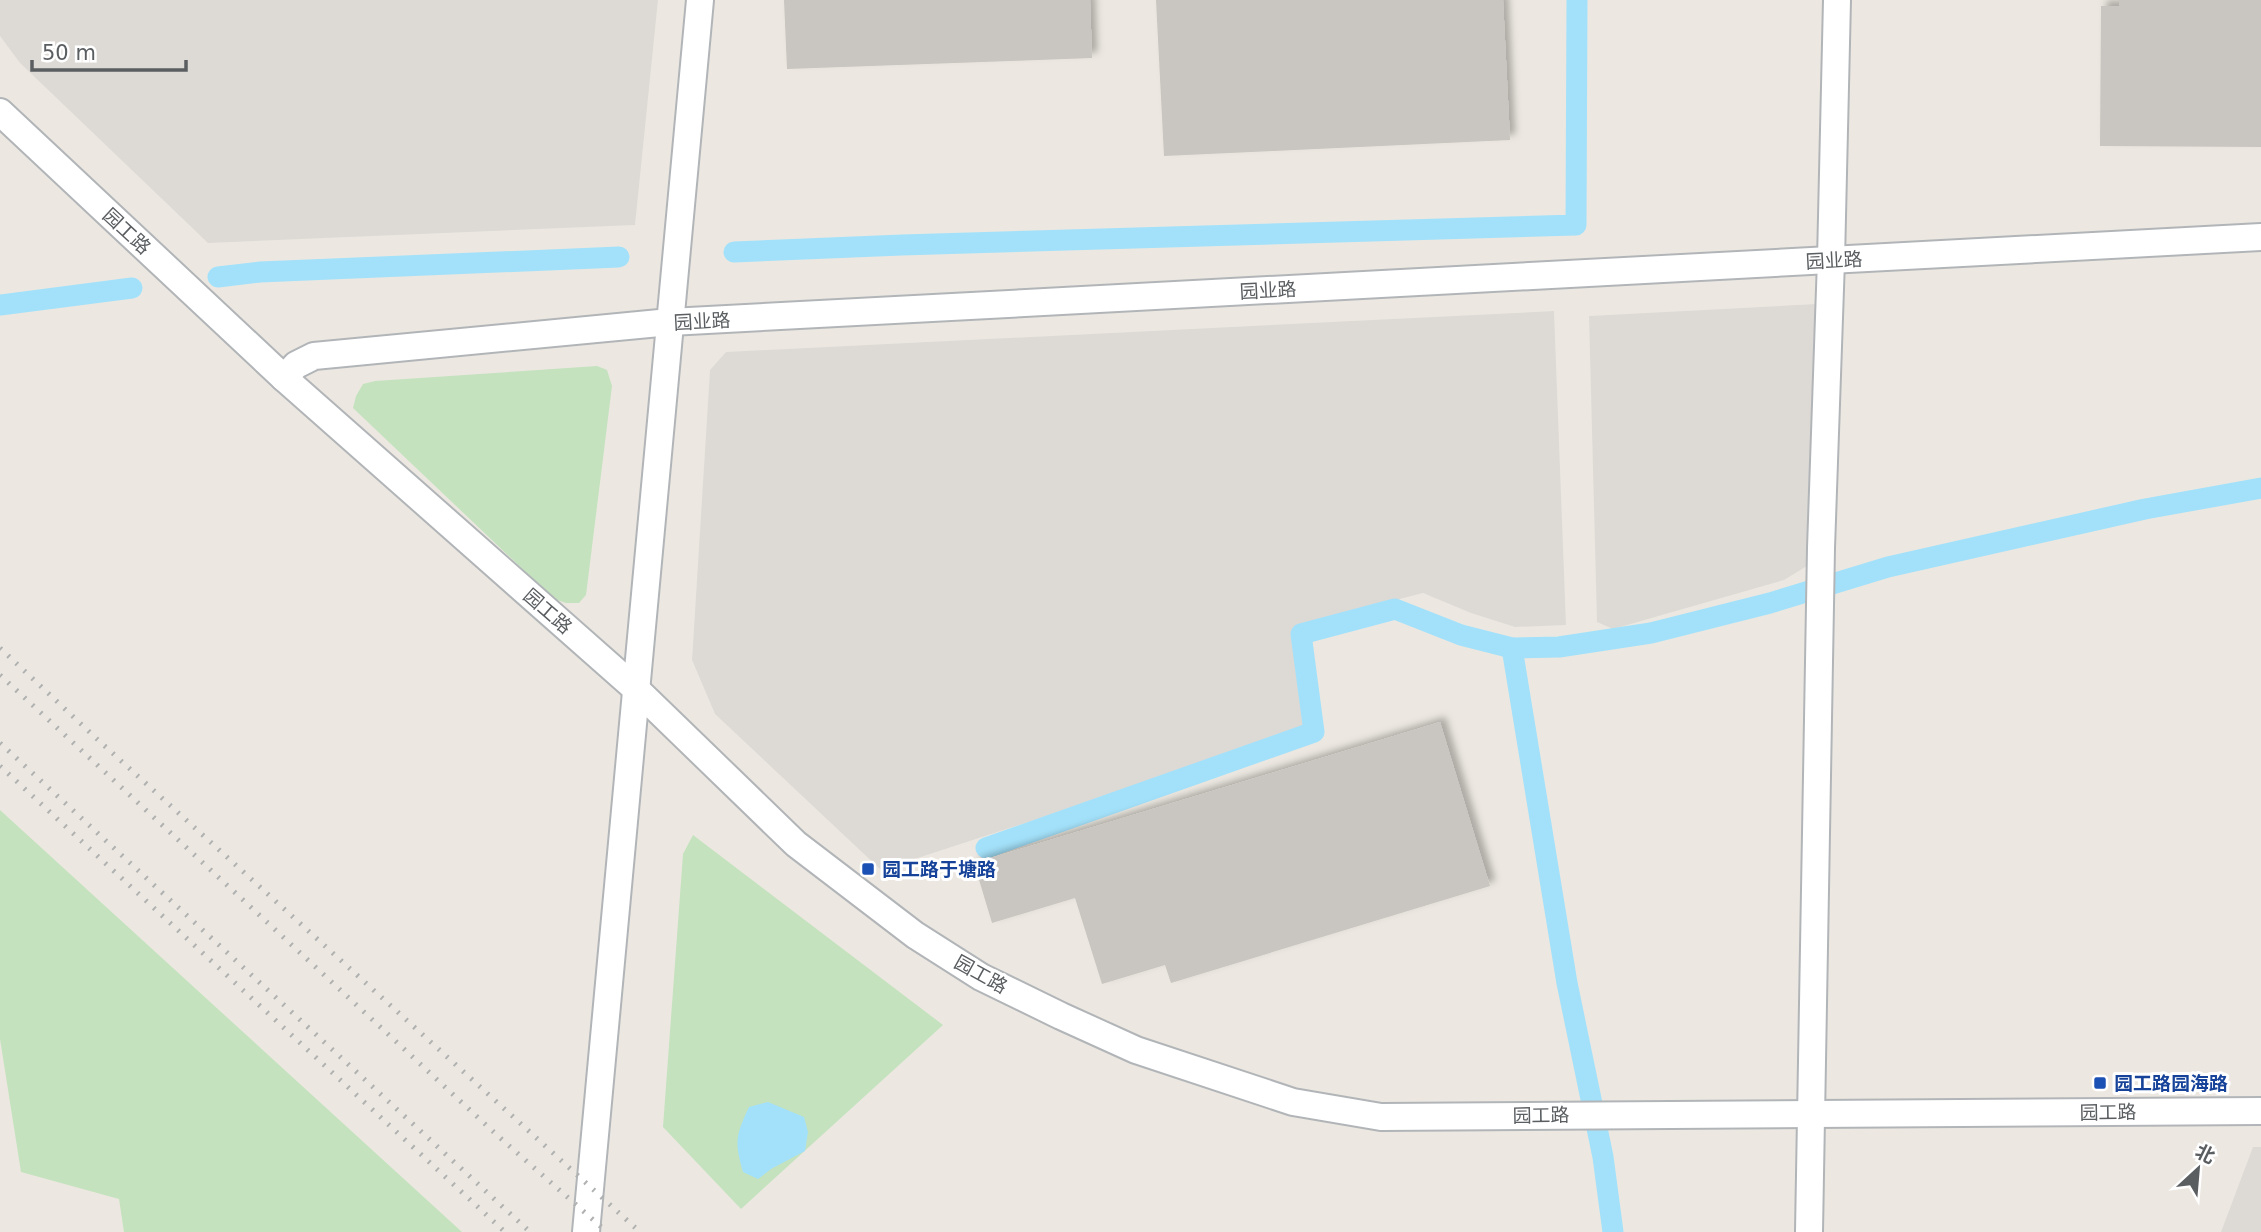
<svg xmlns="http://www.w3.org/2000/svg" width="2261" height="1232" font-family="'DejaVu Sans','Noto Sans SC',sans-serif">
	<style>
		.industrial { fill: #dddad6 }
		.green { fill: #c4e2be }
		.water { fill: #a3e1fa }
		.lines { fill: none; stroke-linecap: round; stroke-linejoin: round }
		.canal { stroke: #a3e1fa; stroke-width: 21 }
		.building { fill: #c9c5c0; filter: url(#shadow) }
		.minor-casing { stroke: #b2b5b8; stroke-width: 30 }
		.minor { stroke: #fff; stroke-width: 26 }
		.rail { stroke: #b0b1b1; stroke-width: 5; stroke-dasharray: 2 9; stroke-linecap: butt }
		.transit-dot { fill: #1a4fb4; stroke: #fff; stroke-width: 2.5 }
		.labels { text-anchor: middle; dominant-baseline: central; stroke-width: 6; stroke-linejoin: round; paint-order: stroke }
		.street-label { font-size: 19px; fill: #5a5e61; stroke: #fff }
		.transit-label { font-size: 19px; font-weight: bold; fill: #164399; stroke: #fff; text-anchor: start }
	</style>
	<defs>
		<filter id="shadow"><feDropShadow dx="5.5" dy="-5.5" stdDeviation="3.5" flood-color="#0004"/></filter>
	</defs>
	<rect width="100%" height="100%" fill="#ece8e1"/>
	<!-- industrial -->
	<g class="industrial">
		<polygon points="0,0 658,0 635,225 208,243 20,63 0,36"/>
		<polygon points="1816,304 1807,566 1784,580 1613,629 1597,622 1589,316"/>
		<polygon points="1554,311 1566,625 1515,627 1471,613 1423,593 1295,626 1303,727 1123,791 881,870 715,714 692,660 710,370 726,352"/>
		<polygon points="2253,1147 2261,1147 2261,1232 2221,1232"/>
	</g>
	<!-- green -->
	<g class="green">
		<polygon points="597,366 607,370 612,386 586,595 579,603 566,603 554,599 353,408 356,396 363,384 375,381"/>
		<polygon points="0,810 462,1232 124,1232 119,1199 21,1172 0,1039"/>
		<polygon points="693,835 943,1025 741,1209 663,1127 683,854"/>
	</g>
	<!-- water -->
	<path class="water" d="M768 1102 804 1117 808 1132 805 1151 771 1169 758 1179 743 1172C734 1141 736 1135 749 1107Z"/>
	<g class="lines">
		<!-- canal -->
		<g class="canal">
			<polyline points="734,252 902,245 1576,225 1577,0"/>
			<polyline points="218,277 260,272 619,257"/>
			<polyline points="0,305 132,288"/>
			<polyline points="1512,648 1567,983 1603,1157 1613,1232"/>
			<polyline points="986,848 1314,732 1301,634 1395,609 1461,635 1512,648 1559,647 1651,633 1770,603 1888,567 2145,509 2261,488"/>
		</g>
	</g>
	<!-- building -->
	<g class="building">
		<polygon points="784,0 1090,0 1092,58 787,69"/>
		<polygon points="1156,0 1503,0 1510,140 1164,156"/>
		<polygon points="2119,0 2261,0 2261,147 2100,146 2101,6 2119,6"/>
		<polygon points="1440,722 1490,886 1171,983 1165,965 1102,984 1075,898 992,923 974,863"/>
	</g>
	<g class="lines">
		<!-- minor casing -->
		<g class="minor-casing">
			<g id="minor">
				<polyline points="0,112 284,378 636,689 796,844 915,935 981,977 1061,1016 1136,1050 1293,1102 1381,1117 2261,1111"/>
				<polyline points="284,378 296,365 314,356 670,322 2261,237"/>
				<polyline points="586,1232 700,0"/>
				<polyline points="1809,1232 1821,548 1831,260 1837,0"/>
			</g>
		</g>
		<!-- minor -->
		<use href="#minor" class="minor"/>
		<!-- rail -->
		<g class="rail">
			<polyline points="0,648 97,739 640,1232"/>
			<polyline points="0,675 498,1136 607,1232"/>
			<polyline points="0,743 530,1232"/>
			<polyline points="0,766 505,1232"/>
		</g>
	</g>
	<!-- markers -->
	<g class="transit-dot">
		<rect x="861" y="862" width="14" height="14" rx="3.5"/>
		<rect x="2093" y="1076" width="14" height="14" rx="3.5"/>
	</g>
	<g class="labels">
		<!-- street labels -->
		<g class="street-label">
			<text transform="translate(127 231) rotate(43)">园工路</text>
			<text transform="translate(1834 260) rotate(-3)">园业路</text>
			<text transform="translate(1268 290) rotate(-3)">园业路</text>
			<text transform="translate(702 321) rotate(-3)">园业路</text>
			<text transform="translate(548 611) rotate(41)">园工路</text>
			<text transform="translate(981 974) rotate(29)">园工路</text>
			<text transform="translate(2108 1112) rotate(-1)">园工路</text>
			<text transform="translate(1541 1115) rotate(-1)">园工路</text>
		</g>
		<!-- transit labels -->
		<g class="transit-label">
			<text x="882" y="869">园工路于塘路</text>
			<text x="2114" y="1083">园工路园海路</text>
		</g>
	</g>
	<!-- north arrow -->
	<g transform="translate(2198 1169) rotate(26)" stroke="#ffffff" stroke-width="5" paint-order="stroke">
	<path d="M0-5L12 26L0 18L-12 26Z" fill="#5a5e61"/>
	<text y="-10" font-size="19" font-weight="bold" text-anchor="middle" fill="#5a5e61">北</text>
	</g>
	<!-- scale -->
	<path d="M32 60v10h154v-10" fill="none" stroke="#5a5e61" stroke-width="3.5"/>
	<text x="42" y="60" font-size="21" fill="#5a5e61" stroke="#ffffff" stroke-width="5" paint-order="stroke">50 m</text>
</svg>
